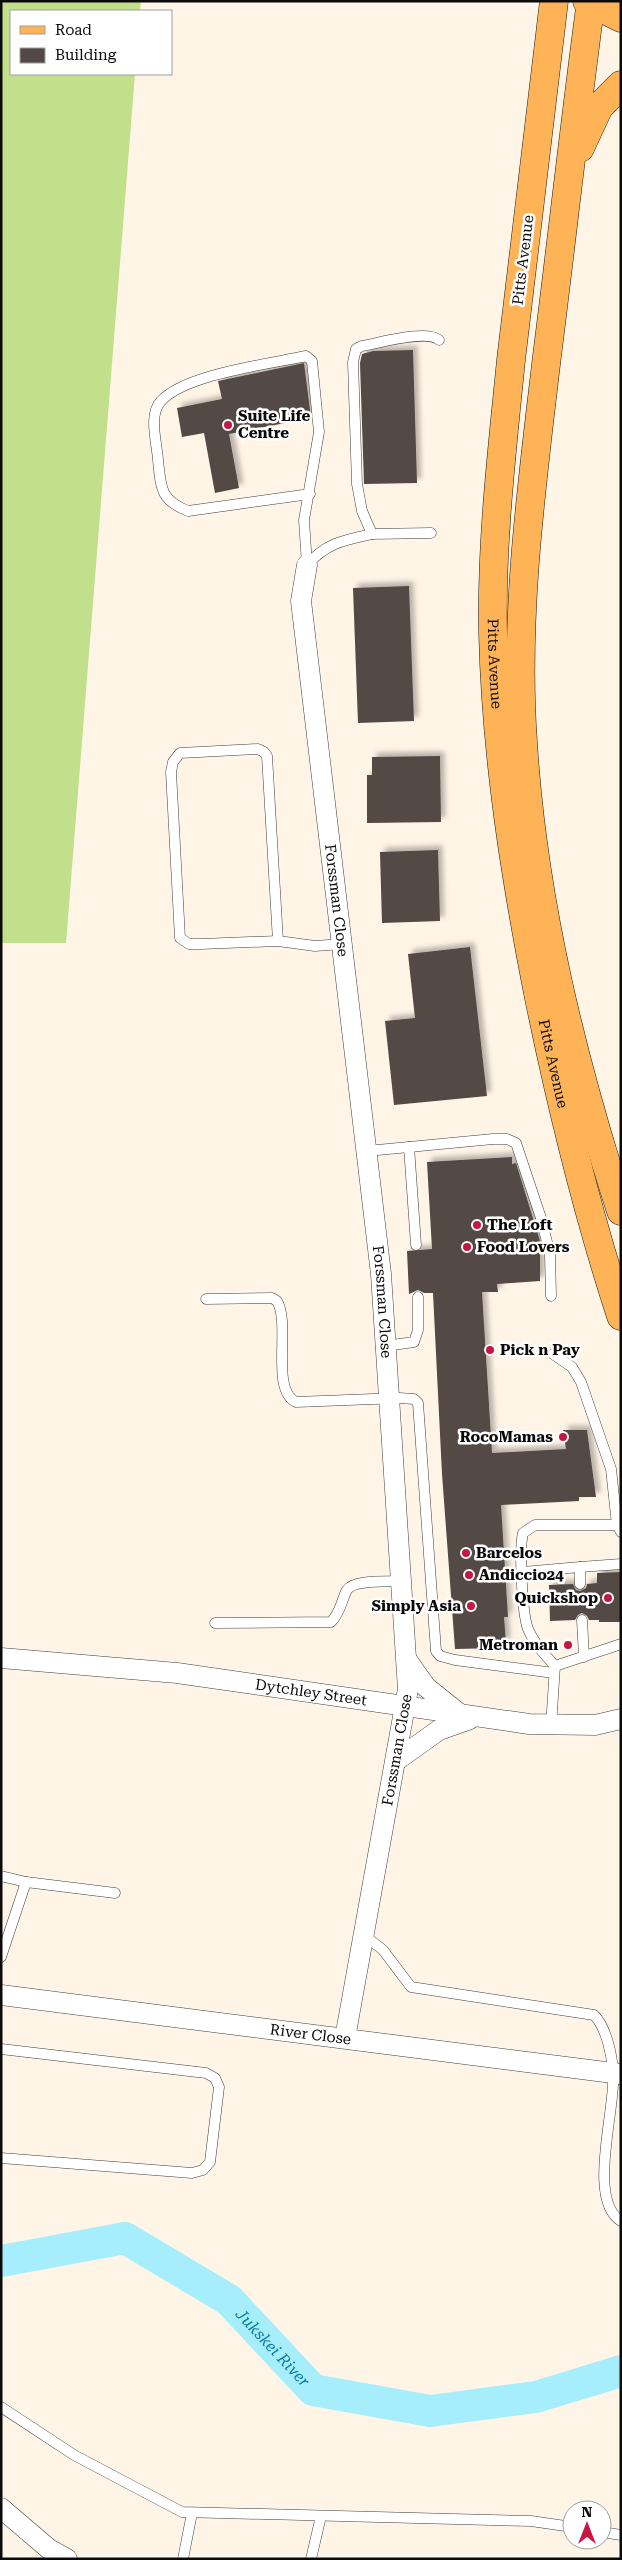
<svg xmlns="http://www.w3.org/2000/svg" width="622" height="2560" font-family="'Roboto Serif',serif">
	<style>
		.forest { fill: #c2df8b }
		.lines { fill: none; stroke-linecap: round; stroke-linejoin: round }
		.river { stroke: #a6eefc; stroke-width: 32 }
		.building { fill: #534845; filter: url(#shadow) }
		.service-casing { stroke: #3d3d3d; stroke-width: 11 }
		.minor-casing { stroke: #3d3d3d; stroke-width: 21 }
		.primary-casing { stroke: #1b1b1b; stroke-width: 29 }
		.service { stroke: #fff; stroke-width: 10 }
		.minor { stroke: #fff; stroke-width: 20 }
		.primary { stroke: #ffb357; stroke-width: 28 }
		.poi-dot { fill: #c51644; stroke: #fff; stroke-width: 2 }
		.labels { text-anchor: middle; dominant-baseline: central; stroke-width: 5; stroke-linejoin: round; paint-order: stroke }
		.street-label { font-size: 15px; fill: #0a0a0a; stroke: #fff }
		.poi-label { font-size: 15px; font-weight: bold; fill: #0a0a0a; stroke: #fff; text-anchor: start }
		.water-label { font-size: 16px; font-style: italic; fill: #097c9e; stroke: #fff }
	</style>
	<defs>
		<filter id="shadow"><feDropShadow dx="4.5" dy="-4.5" stdDeviation="2.5" flood-color="#0004"/></filter>
	</defs>
	<rect width="100%" height="100%" fill="#fff5e7"/>
	<!-- forest -->
	<polygon class="forest" points="1,1 141,1 140,11 11,11 11,74 135,74 66,943 1,943"/>
	<g class="lines">
		<!-- river -->
		<path class="river" id="s1" d="M1 2261 125 2238 229 2300 313 2390 430 2411 536 2397 621 2371"/>
	</g>
	<!-- building -->
	<g class="building">
		<polygon points="413,350 417,483 364,484 360,363 362,354 373,351"/>
		<polygon points="304,363 311,418 229,434 239,488 215,493 204,433 182,437 177,408 222,399 218,381"/>
		<polygon points="409,586 414,721 358,723 353,588"/>
		<polygon points="440,756 441,822 367,823 367,775 372,775 372,757"/>
		<polygon points="438,850 440,921 382,923 380,852"/>
		<polygon points="470,947 487,1096 394,1105 385,1021 415,1018 408,954"/>
		<polygon points="512,1157 512,1164 516,1163 540,1241 540,1281 497,1284 498,1292 482,1292 492,1453 566,1449 563,1430 587,1430 596,1497 579,1497 579,1501 501,1505 508,1617 504,1617 506,1643 500,1643 500,1648 455,1649 442,1474 433,1293 424,1293 418,1290 409,1294 407,1251 432,1249 427,1162"/>
		<polygon points="621,1572 621,1622 599,1622 599,1620 589,1620 587,1616 582,1613 578,1615 575,1620 550,1621 549,1585 573,1584 576,1590 580,1591 586,1588 587,1584 597,1583 597,1573"/>
	</g>
	<g class="lines">
		<!-- service casing -->
		<g class="service-casing">
			<g id="service">
				<path d="M431 533 372 534 362 511 357 484 353 362 356 349 362 346C379 343 427 329 439 340"/>
				<path d="M307 565 304 520 319 432 312 361 306 356C269 364 186 374 161 401 148 415 157 443 158 460 161 488 160 500 188 511L310 494"/>
				<path d="M307 565C326 543 344 540 372 534"/>
				<polyline points="278,941 201,944 189,944 180,938 171,772 173,762 180,753 258,749 264,752 267,756 278,941 315,946 342,944"/>
				<polyline points="409,1147 416,1245"/>
				<polyline points="367,1151 493,1139 507,1139 516,1143 541,1218 550,1254 551,1296"/>
				<path d="M206 1299 272 1298 277 1301C291 1324 270 1390 296 1402L399 1398 414 1399 418 1403 436 1651 440 1656 455 1660 554 1673"/>
				<polyline points="385,1346 414,1342 418,1330 418,1297"/>
				<polyline points="553,1354 572,1367 581,1382 611,1469 617,1525 621,1532"/>
				<polyline points="580,1567 621,1564"/>
				<polyline points="523,1572 580,1567 580,1584"/>
				<polyline points="582,1620 584,1657"/>
				<path d="M215 1623 331 1622C341 1612 341 1601 347 1590 354 1579 389 1582 401 1581"/>
				<polyline points="555,1666 621,1644"/>
				<path d="M551 1726 555 1666C545 1655 534 1643 528 1629 522 1613 519 1548 523 1533L535 1525H617"/>
				<polyline points="1,1876 26,1882 115,1893"/>
				<path d="M364 1935 383 1950 411 1987 594 2015C606 2027 612 2054 613 2072 617 2105 586 2200 621 2221"/>
				<polyline points="1,1957 26,1882"/>
				<polyline points="1,2049 206,2073 215,2078 219,2087 210,2162 203,2170 192,2173 1,2158"/>
				<polyline points="1,2407 74,2455 182,2512 531,2521 572,2527"/>
				<polyline points="602,2532 621,2535"/>
				<polyline points="183,2559 192,2513"/>
				<polyline points="311,2559 321,2516"/>
			</g>
		</g>
		<!-- minor casing -->
		<g class="minor-casing">
			<g id="minor">
				<path id="s2" d="M307 565 301 601 381 1274 408 1689 345 2038"/>
				<path id="s3" d="M1 1658 177 1673 529 1724 595 1725 621 1719"/>
				<polyline points="407,1660 426,1687 461,1715"/>
				<polyline points="397,1760 439,1730 470,1719"/>
				<path id="s4" d="M1 1995 621 2074"/>
				<polyline points="1,2508 49,2549 67,2559"/>
			</g>
		</g>
		<!-- primary casing -->
		<g class="primary-casing">
			<g id="primary">
				<path id="s5" d="M554 1C540 121 525 240 511 360 502 451 491 543 493 634 496 757 515 877 539 998 561 1105 587 1212 621 1316"/>
				<polyline points="587,1 621,18"/>
				<path d="M591 1C575 119 562 238 547 356 532 484 514 613 523 742 533 902 572 1059 621 1211"/>
				<polyline points="580,148 599,107 621,85"/>
			</g>
		</g>
		<!-- service -->
		<use href="#service" class="service"/>
		<!-- minor -->
		<use href="#minor" class="minor"/>
		<!-- primary -->
		<use href="#primary" class="primary"/>
	</g>
	<!-- markers -->
	<g class="poi-dot">
		<circle cx="228" cy="425" r="5"/>
		<circle cx="477" cy="1225" r="5"/>
		<circle cx="467" cy="1247" r="5"/>
		<circle cx="490" cy="1350" r="5"/>
		<circle cx="563" cy="1437" r="5"/>
		<circle cx="466" cy="1553" r="5"/>
		<circle cx="469" cy="1575" r="5"/>
		<circle cx="608" cy="1598" r="5"/>
		<circle cx="471" cy="1606" r="5"/>
		<circle cx="568" cy="1645" r="5"/>
	</g>
	<g class="labels">
		<!-- street labels -->
		<g class="street-label">
			<text transform="translate(523 260) rotate(-83)">Pitts Avenue</text>
			<text stroke="none"><textPath href="#s5" startOffset="666">Pitts Avenue</textPath></text>
			<text stroke="none"><textPath href="#s2" startOffset="338">Forssman Close</textPath></text>
			<text stroke="none"><textPath href="#s5" startOffset="1071">Pitts Avenue</textPath></text>
			<text stroke="none"><textPath href="#s2" startOffset="742">Forssman Close</textPath></text>
			<text stroke="none"><textPath href="#s3" startOffset="312">Dytchley Street</textPath></text>
			<text transform="translate(397 1750) rotate(-80)">Forssman Close</text>
			<text stroke="none"><textPath href="#s4" startOffset="312">River Close</textPath></text>
		</g>
		<!-- poi labels -->
		<g class="poi-label">
			<text x="238" y="416">Suite Life<tspan x="238" dy="17">Centre</tspan></text>
			<text x="487" y="1225">The Loft</text>
			<text x="477" y="1247">Food Lovers</text>
			<text x="500" y="1350">Pick n Pay</text>
			<text x="553" y="1437" text-anchor="end">RocoMamas</text>
			<text x="476" y="1553">Barcelos</text>
			<text x="479" y="1575">Andiccio24</text>
			<text x="598" y="1598" text-anchor="end">Quickshop</text>
			<text x="461" y="1606" text-anchor="end">Simply Asia</text>
			<text x="558" y="1645" text-anchor="end">Metroman</text>
		</g>
		<!-- water labels -->
		<g class="water-label">
			<text stroke="none"><textPath href="#s1" startOffset="312">Jukskei River</textPath></text>
		</g>
	</g>
	<!-- border -->
	<rect width="622" height="2560" fill="none" stroke="#0a0a0a" stroke-width="5"/>
	<!-- legend -->
	<rect x="10" y="10" width="162" height="65" fill="#ffffff" stroke="#9d9d9d"/>
	<rect x="20" y="26" width="25" height="8" fill="#ffb357" stroke="#9d9d9d"/>
	<text x="55" y="35" font-size="15" fill="#0a0a0a">Road</text>
	<rect x="20" y="48" width="25" height="15" fill="#534845" stroke="#9d9d9d"/>
	<text x="55" y="60" font-size="15" fill="#0a0a0a">Building</text>
	<!-- north arrow -->
	<g transform="translate(587 2525)"><circle r="24" fill="#ffffff" stroke="#9d9d9d"/>
	<path d="M0-4L9 19L0 12L-9 19Z" fill="#c51644"/>
	<text y="-8" font-size="14" font-weight="bold" text-anchor="middle" fill="#0a0a0a">N</text>
	</g>
</svg>
